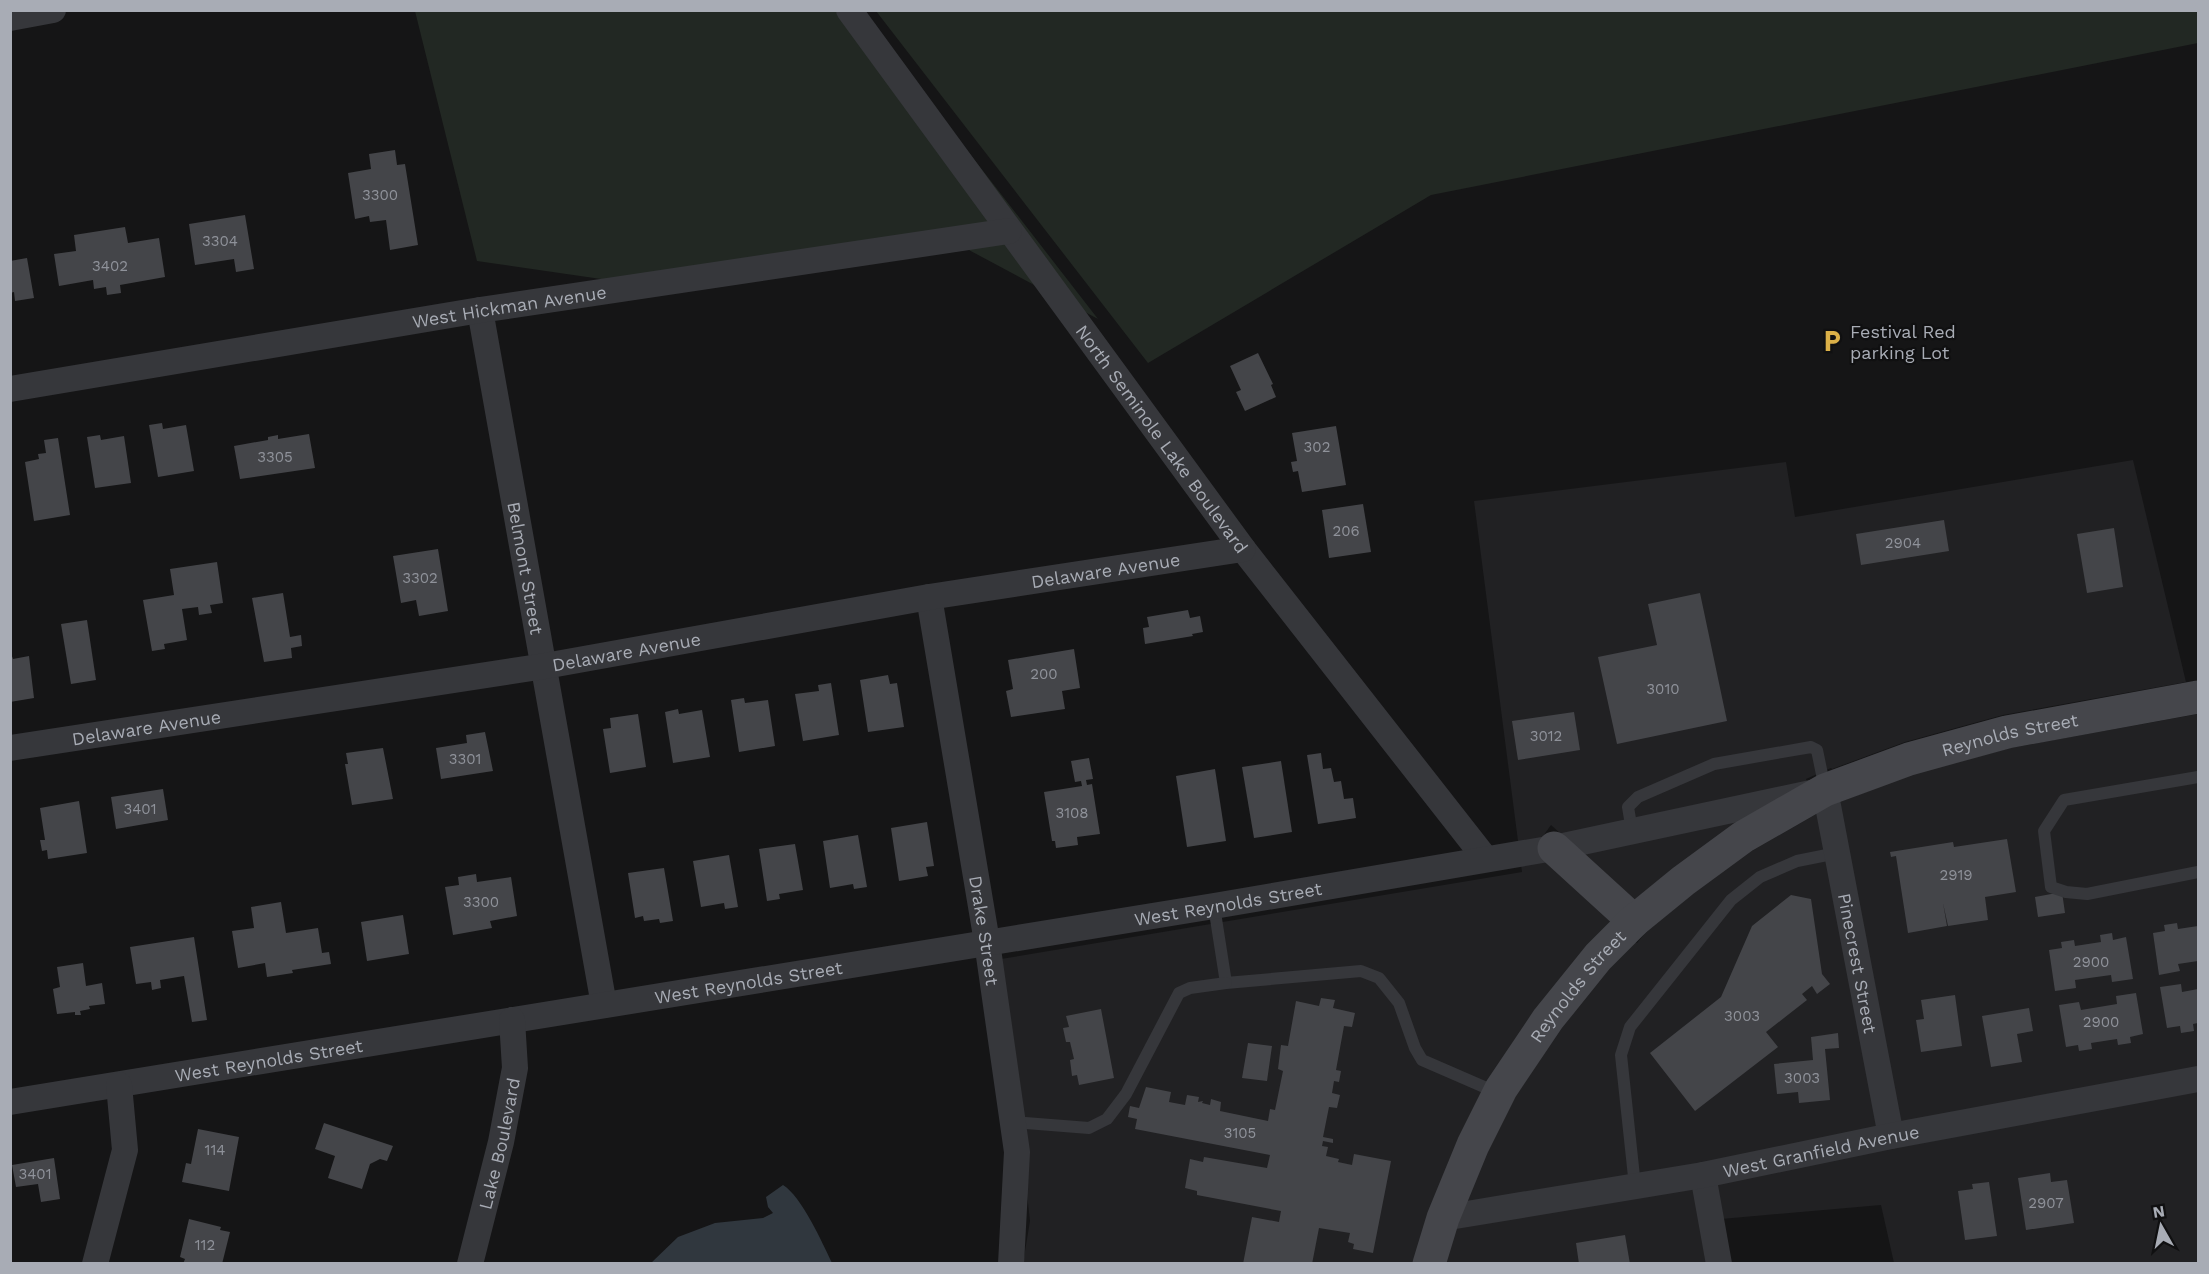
<svg xmlns="http://www.w3.org/2000/svg" width="2209" height="1274" font-family="'Work Sans',sans-serif">
	<style>
		.built { fill: #212123 }
		.green { fill: #222823 }
		.water { fill: #30373e }
		.building { fill: #444549 }
		.lines { fill: none; stroke-linecap: round; stroke-linejoin: round }
		.lane { stroke: #36373b; stroke-width: 12 }
		.street { stroke: #36373b; stroke-width: 26 }
		.secondary { stroke: #45464b; stroke-width: 33 }
		.labels { text-anchor: middle; dominant-baseline: central; stroke-width: 4.5; stroke-linejoin: round; paint-order: stroke }
		.number-label { font-size: 15px; fill: #8f929a }
		.street-label { font-size: 18px; fill: #a8acb5; stroke: #101011 }
		.poi-label { font-size: 18px; fill: #a8acb5; stroke: #101011; text-anchor: start }
	</style>
	<rect width="100%" height="100%" fill="#151516"/>
	<!-- built -->
	<g class="built">
		<polygon points="2133,460 2186,682 2003,715 1905,742 1832,769 1831,768 1806,779 1807,782 1634,900 1551,825 1533,850 1611,921 1413,1263 1023,1263 1030,1221 1001,959 1522,872 1474,501 1786,462 1795,517"/>
		<polygon points="2198,714 2198,1263 1894,1263 1881,1205 1710,1220 1723,1263 1445,1264 1456,1225 1486,1153 1514,1099 1559,1030 1609,968 1635,942 1637,943 1645,933 1691,895 1750,852 1832,805 1913,774 2010,748"/>
	</g>
	<!-- green -->
	<g class="green">
		<polygon points="2198,10 2198,43 1431,195 1148,363 876,11"/>
		<polygon points="415,11 859,11 1098,319 967,249 656,287 477,261"/>
	</g>
	<!-- water -->
	<path class="water" d="M783 1185C802 1197 822 1242 832 1263H651L678 1237 715 1223 763 1218 773 1213 768 1207 766 1197Z"/>
	<!-- building -->
	<g class="building">
		<polygon points="395,150 397,165 405,164 418,245 390,250 386,220 370,222 369,216 355,219 348,173 371,169 369,154"/>
		<polygon points="245,215 254,269 236,272 234,259 195,265 189,224"/>
		<polygon points="125,227 128,243 159,238 165,277 120,285 121,293 107,295 106,287 94,289 93,280 59,286 54,254 76,251 74,235"/>
		<polygon points="27,258 34,298 15,301 14,292 10,293 10,261"/>
		<polygon points="1258,353 1273,384 1271,385 1276,397 1245,411 1236,392 1241,390 1230,366"/>
		<polygon points="162,423 163,429 186,425 194,471 158,477 149,425"/>
		<polygon points="1336,426 1346,485 1302,492 1298,471 1293,472 1291,462 1297,461 1292,433"/>
		<polygon points="309,434 315,468 240,479 234,446 268,440 268,437 278,435 278,439"/>
		<polygon points="100,435 101,440 124,436 131,483 95,488 87,437"/>
		<polygon points="58,438 70,515 34,521 25,462 39,459 38,454 46,453 44,440"/>
		<polygon points="1363,504 1371,552 1329,558 1322,510"/>
		<polygon points="1944,520 1949,551 1861,565 1856,534"/>
		<polygon points="2114,528 2123,587 2087,593 2077,534"/>
		<polygon points="438,549 448,611 419,616 416,600 401,603 393,556"/>
		<polygon points="217,562 223,603 210,605 212,613 199,615 198,607 182,609 187,640 164,644 165,649 152,651 143,600 174,595 170,569"/>
		<polygon points="283,593 290,637 301,635 302,646 291,648 292,658 264,662 252,598"/>
		<polygon points="1700,593 1727,721 1617,744 1598,657 1657,645 1648,604"/>
		<polygon points="1188,610 1190,618 1200,616 1203,632 1192,634 1193,636 1145,644 1143,628 1149,627 1147,617"/>
		<polygon points="87,620 96,680 71,684 61,624"/>
		<polygon points="1074,649 1080,688 1062,691 1065,709 1011,717 1006,691 1013,689 1008,660"/>
		<polygon points="10,651 13,659 29,656 34,698 10,702"/>
		<polygon points="888,675 890,684 897,683 904,727 868,732 860,680"/>
		<polygon points="831,683 839,735 803,741 795,694 819,691 818,685"/>
		<polygon points="744,698 745,703 768,700 775,746 739,752 731,700"/>
		<polygon points="678,709 679,714 702,710 710,757 673,763 665,712"/>
		<polygon points="1574,712 1580,750 1518,760 1512,721"/>
		<polygon points="638,714 646,767 610,773 603,729 611,728 610,718"/>
		<polygon points="485,732 493,771 441,779 436,748 467,743 466,735"/>
		<polygon points="383,748 393,799 352,805 345,764 348,764 346,753"/>
		<polygon points="1321,753 1323,769 1331,768 1334,782 1341,781 1344,799 1353,798 1356,818 1318,824 1307,755"/>
		<polygon points="1089,758 1093,779 1086,780 1087,785 1092,784 1100,834 1077,837 1078,845 1056,848 1055,841 1052,841 1044,792 1082,786 1081,781 1075,782 1071,761"/>
		<polygon points="1281,761 1292,832 1254,838 1242,767"/>
		<polygon points="1215,769 1226,841 1187,847 1176,776"/>
		<polygon points="163,789 168,820 116,829 111,797"/>
		<polygon points="79,801 87,853 48,859 47,850 42,851 40,840 45,840 40,808"/>
		<polygon points="927,822 934,866 926,867 928,876 899,881 891,828"/>
		<polygon points="858,835 867,887 854,889 853,884 830,888 823,841"/>
		<polygon points="2007,839 2016,892 1985,897 1988,920 1948,926 1943,903 1947,926 1908,933 1896,856 1891,857 1890,852 1953,842 1954,847"/>
		<polygon points="795,844 803,890 779,894 780,899 767,901 759,849"/>
		<polygon points="729,855 738,907 725,909 724,903 701,907 693,861"/>
		<polygon points="664,868 673,921 660,923 659,919 644,921 643,916 635,918 628,873"/>
		<polygon points="476,874 477,882 511,877 517,916 490,921 492,928 453,935 445,887 459,885 458,877"/>
		<polygon points="2062,892 2065,913 2038,917 2035,897"/>
		<polygon points="1791,895 1811,899 1822,974 1830,984 1817,994 1812,986 1802,994 1807,1000 1766,1032 1778,1047 1695,1111 1650,1053 1721,997 1752,926"/>
		<polygon points="281,902 286,933 318,928 322,953 329,952 331,964 292,970 293,973 267,977 265,963 238,968 232,931 254,928 251,907"/>
		<polygon points="403,915 409,954 367,961 361,922"/>
		<polygon points="2177,923 2178,929 2198,926 2198,961 2178,964 2180,971 2159,975 2153,933 2165,931 2164,925"/>
		<polygon points="2112,933 2113,940 2126,937 2133,979 2112,982 2111,975 2075,980 2076,988 2055,991 2049,950 2062,948 2061,942 2074,940 2075,946 2101,942 2100,935"/>
		<polygon points="194,937 207,1020 192,1022 184,976 160,980 161,988 152,990 151,982 136,984 130,947"/>
		<polygon points="83,963 86,986 102,983 105,1004 89,1006 90,1009 80,1011 81,1015 75,1015 75,1012 57,1014 53,989 60,987 57,967"/>
		<polygon points="2181,984 2182,992 2198,989 2198,1023 2193,1024 2194,1031 2181,1033 2180,1026 2167,1028 2160,987"/>
		<polygon points="2136,993 2143,1034 2130,1037 2131,1043 2118,1045 2117,1039 2091,1043 2092,1049 2079,1051 2078,1045 2066,1047 2059,1005 2079,1002 2081,1010 2117,1004 2116,996"/>
		<polygon points="1955,995 1962,1046 1921,1052 1916,1020 1924,1019 1921,1000"/>
		<polygon points="1321,998 1335,1000 1333,1008 1355,1013 1352,1027 1344,1026 1336,1070 1341,1071 1339,1082 1334,1081 1332,1093 1340,1095 1337,1108 1329,1107 1323,1137 1333,1139 1333,1143 1323,1141 1322,1146 1328,1147 1326,1156 1339,1159 1338,1162 1352,1165 1354,1154 1391,1161 1373,1253 1353,1249 1354,1244 1348,1242 1350,1233 1319,1228 1312,1264 1243,1264 1252,1217 1279,1222 1281,1211 1197,1195 1197,1191 1185,1188 1190,1159 1203,1162 1204,1157 1267,1168 1270,1155 1135,1129 1137,1119 1128,1117 1130,1106 1139,1108 1146,1087 1171,1092 1169,1102 1185,1105 1187,1095 1199,1097 1198,1102 1203,1101 1202,1103 1210,1105 1211,1099 1221,1102 1220,1111 1268,1121 1270,1109 1275,1110 1283,1071 1278,1069 1281,1045 1288,1046 1296,1001 1319,1006"/>
		<polygon points="2029,1008 2033,1031 2017,1034 2022,1062 1991,1067 1982,1016"/>
		<polygon points="1101,1009 1114,1078 1079,1085 1077,1075 1072,1076 1070,1060 1074,1059 1070,1042 1066,1042 1063,1028 1069,1027 1066,1016"/>
		<polygon points="1838,1033 1839,1048 1825,1049 1830,1100 1799,1103 1798,1092 1777,1094 1774,1064 1813,1060 1811,1037"/>
		<polygon points="1248,1043 1272,1046 1267,1081 1242,1078"/>
		<polygon points="324,1123 393,1146 387,1161 380,1159 370,1164 362,1189 328,1178 335,1156 315,1149"/>
		<polygon points="198,1129 239,1137 229,1191 182,1182 186,1163 191,1164"/>
		<polygon points="54,1158 60,1199 41,1202 38,1184 16,1187 12,1165"/>
		<polygon points="2050,1173 2051,1182 2067,1180 2074,1223 2026,1230 2018,1178"/>
		<polygon points="1989,1182 1997,1236 1965,1240 1958,1191 1973,1189 1972,1184"/>
		<polygon points="189,1219 221,1227 220,1230 230,1232 222,1264 183,1264 185,1259 180,1257"/>
		<polygon points="1625,1235 1630,1264 1579,1264 1576,1243"/>
	</g>
	<g class="lines">
		<!-- lane -->
		<g class="lane">
			<polyline points="2198,777 2064,800 2044,831 2051,887 2066,892 2087,894 2198,872"/>
			<polyline points="1632,831 1628,807 1638,797 1714,764 1811,747 1817,750 1825,789"/>
			<polyline points="1214,906 1226,983 1361,971 1379,978 1399,1003 1415,1048 1422,1060 1498,1093"/>
			<polyline points="1013,1122 1089,1128 1107,1119 1126,1094 1179,993 1190,988 1226,983"/>
			<polyline points="1635,1186 1621,1055 1630,1027 1731,900 1760,877 1797,861 1837,853"/>
		</g>
		<!-- street -->
		<g class="street">
			<path id="s1" d="M849 10 1243 549 1485 858"/>
			<polyline points="10,18 53,10"/>
			<path id="s2" d="M480 310 604 1005"/>
			<path id="s3" d="M10 389 480 310 1009 231"/>
			<path id="s4" d="M929 597 987 942 1017 1152 1011 1264"/>
			<path id="s5" d="M10 748 545 666 929 597 1243 549"/>
			<path id="s6" d="M10 1102 1214 906 1554 848 1825 790 1891 1136"/>
			<polyline points="1703,1175 1719,1264"/>
			<path id="s7" d="M1443 1218 1703 1175 1891 1136 2198 1079"/>
			<polyline points="95,1264 125,1150 119,1085"/>
			<path id="s8" d="M470 1264 501 1142 515 1068 512 1020"/>
		</g>
		<!-- secondary -->
		<g class="secondary">
			<polyline points="1554,848 1634,921"/>
			<path id="s9" d="M1429 1264 1443 1218 1473 1145 1501 1089 1548 1019 1598 957 1634 921 1683 881 1743 837 1825 790 1909 759 2007 732 2198 697"/>
		</g>
	</g>
	<!-- icons -->
	<defs>
		<g id="parking-bare" transform="scale(1.8)"><path d="M-3.5-5.5H1a3.5 3.5 0 0 1 0 7H-1V5.5H-3.5ZM-1-3.4V-.6H.8a1.4 1.4 0 0 0 0-2.8Z" fill="#dbb048" stroke="#101011" stroke-width="2.5" paint-order="stroke"/></g>
	</defs>
	<g fill-rule="evenodd">
		<use href="#parking-bare" x="1832" y="341"/>
	</g>
	<g class="labels">
		<!-- number labels -->
		<g class="number-label">
			<text x="380" y="195">3300</text>
			<text x="220" y="241">3304</text>
			<text x="110" y="266">3402</text>
			<text x="1317" y="447">302</text>
			<text x="275" y="457">3305</text>
			<text x="1346" y="531">206</text>
			<text x="1903" y="543">2904</text>
			<text x="420" y="578">3302</text>
			<text x="1044" y="674">200</text>
			<text x="1663" y="689">3010</text>
			<text x="1546" y="736">3012</text>
			<text x="465" y="759">3301</text>
			<text x="140" y="809">3401</text>
			<text x="1072" y="813">3108</text>
			<text x="1956" y="875">2919</text>
			<text x="481" y="902">3300</text>
			<text x="2091" y="962">2900</text>
			<text x="1742" y="1016">3003</text>
			<text x="2101" y="1022">2900</text>
			<text x="1802" y="1078">3003</text>
			<text x="1240" y="1133">3105</text>
			<text x="215" y="1150">114</text>
			<text x="35" y="1174">3401</text>
			<text x="2046" y="1203">2907</text>
			<text x="205" y="1245">112</text>
		</g>
		<!-- street labels -->
		<g class="street-label">
			<text stroke="none"><textPath href="#s3" startOffset="506">West Hickman Avenue</textPath></text>
			<text stroke="none"><textPath href="#s1" startOffset="531">North Seminole Lake Boulevard</textPath></text>
			<text stroke="none"><textPath href="#s2" startOffset="262">Belmont Street</textPath></text>
			<text stroke="none"><textPath href="#s5" startOffset="1110">Delaware Avenue</textPath></text>
			<text stroke="none"><textPath href="#s5" startOffset="624">Delaware Avenue</textPath></text>
			<text stroke="none"><textPath href="#s5" startOffset="138">Delaware Avenue</textPath></text>
			<text stroke="none"><textPath href="#s9" startOffset="830">Reynolds Street</textPath></text>
			<text stroke="none"><textPath href="#s6" startOffset="1234">West Reynolds Street</textPath></text>
			<text stroke="none"><textPath href="#s4" startOffset="338">Drake Street</textPath></text>
			<text stroke="none"><textPath href="#s6" startOffset="2018">Pinecrest Street</textPath></text>
			<text stroke="none"><textPath href="#s6" startOffset="748">West Reynolds Street</textPath></text>
			<text stroke="none"><textPath href="#s9" startOffset="318">Reynolds Street</textPath></text>
			<text stroke="none"><textPath href="#s6" startOffset="262">West Reynolds Street</textPath></text>
			<text stroke="none"><textPath href="#s8" startOffset="124">Lake Boulevard</textPath></text>
			<text stroke="none"><textPath href="#s7" startOffset="384">West Granfield Avenue</textPath></text>
		</g>
		<!-- poi labels -->
		<g class="poi-label">
			<text x="1850" y="331">Festival Red<tspan x="1850" dy="21">parking Lot</tspan></text>
		</g>
	</g>
	<!-- border -->
	<rect width="2209" height="1274" fill="none" stroke="#a8acb5" stroke-width="24"/>
	<!-- north arrow -->
	<g transform="translate(2161 1226) rotate(351)" stroke="#101011" stroke-width="4.5" paint-order="stroke">
	<path d="M0-4.5L10 22L0 15L-10 22Z" fill="#a8acb5"/>
	<text y="-9" font-size="16" font-weight="bold" text-anchor="middle" fill="#a8acb5">N</text>
	</g>
</svg>
